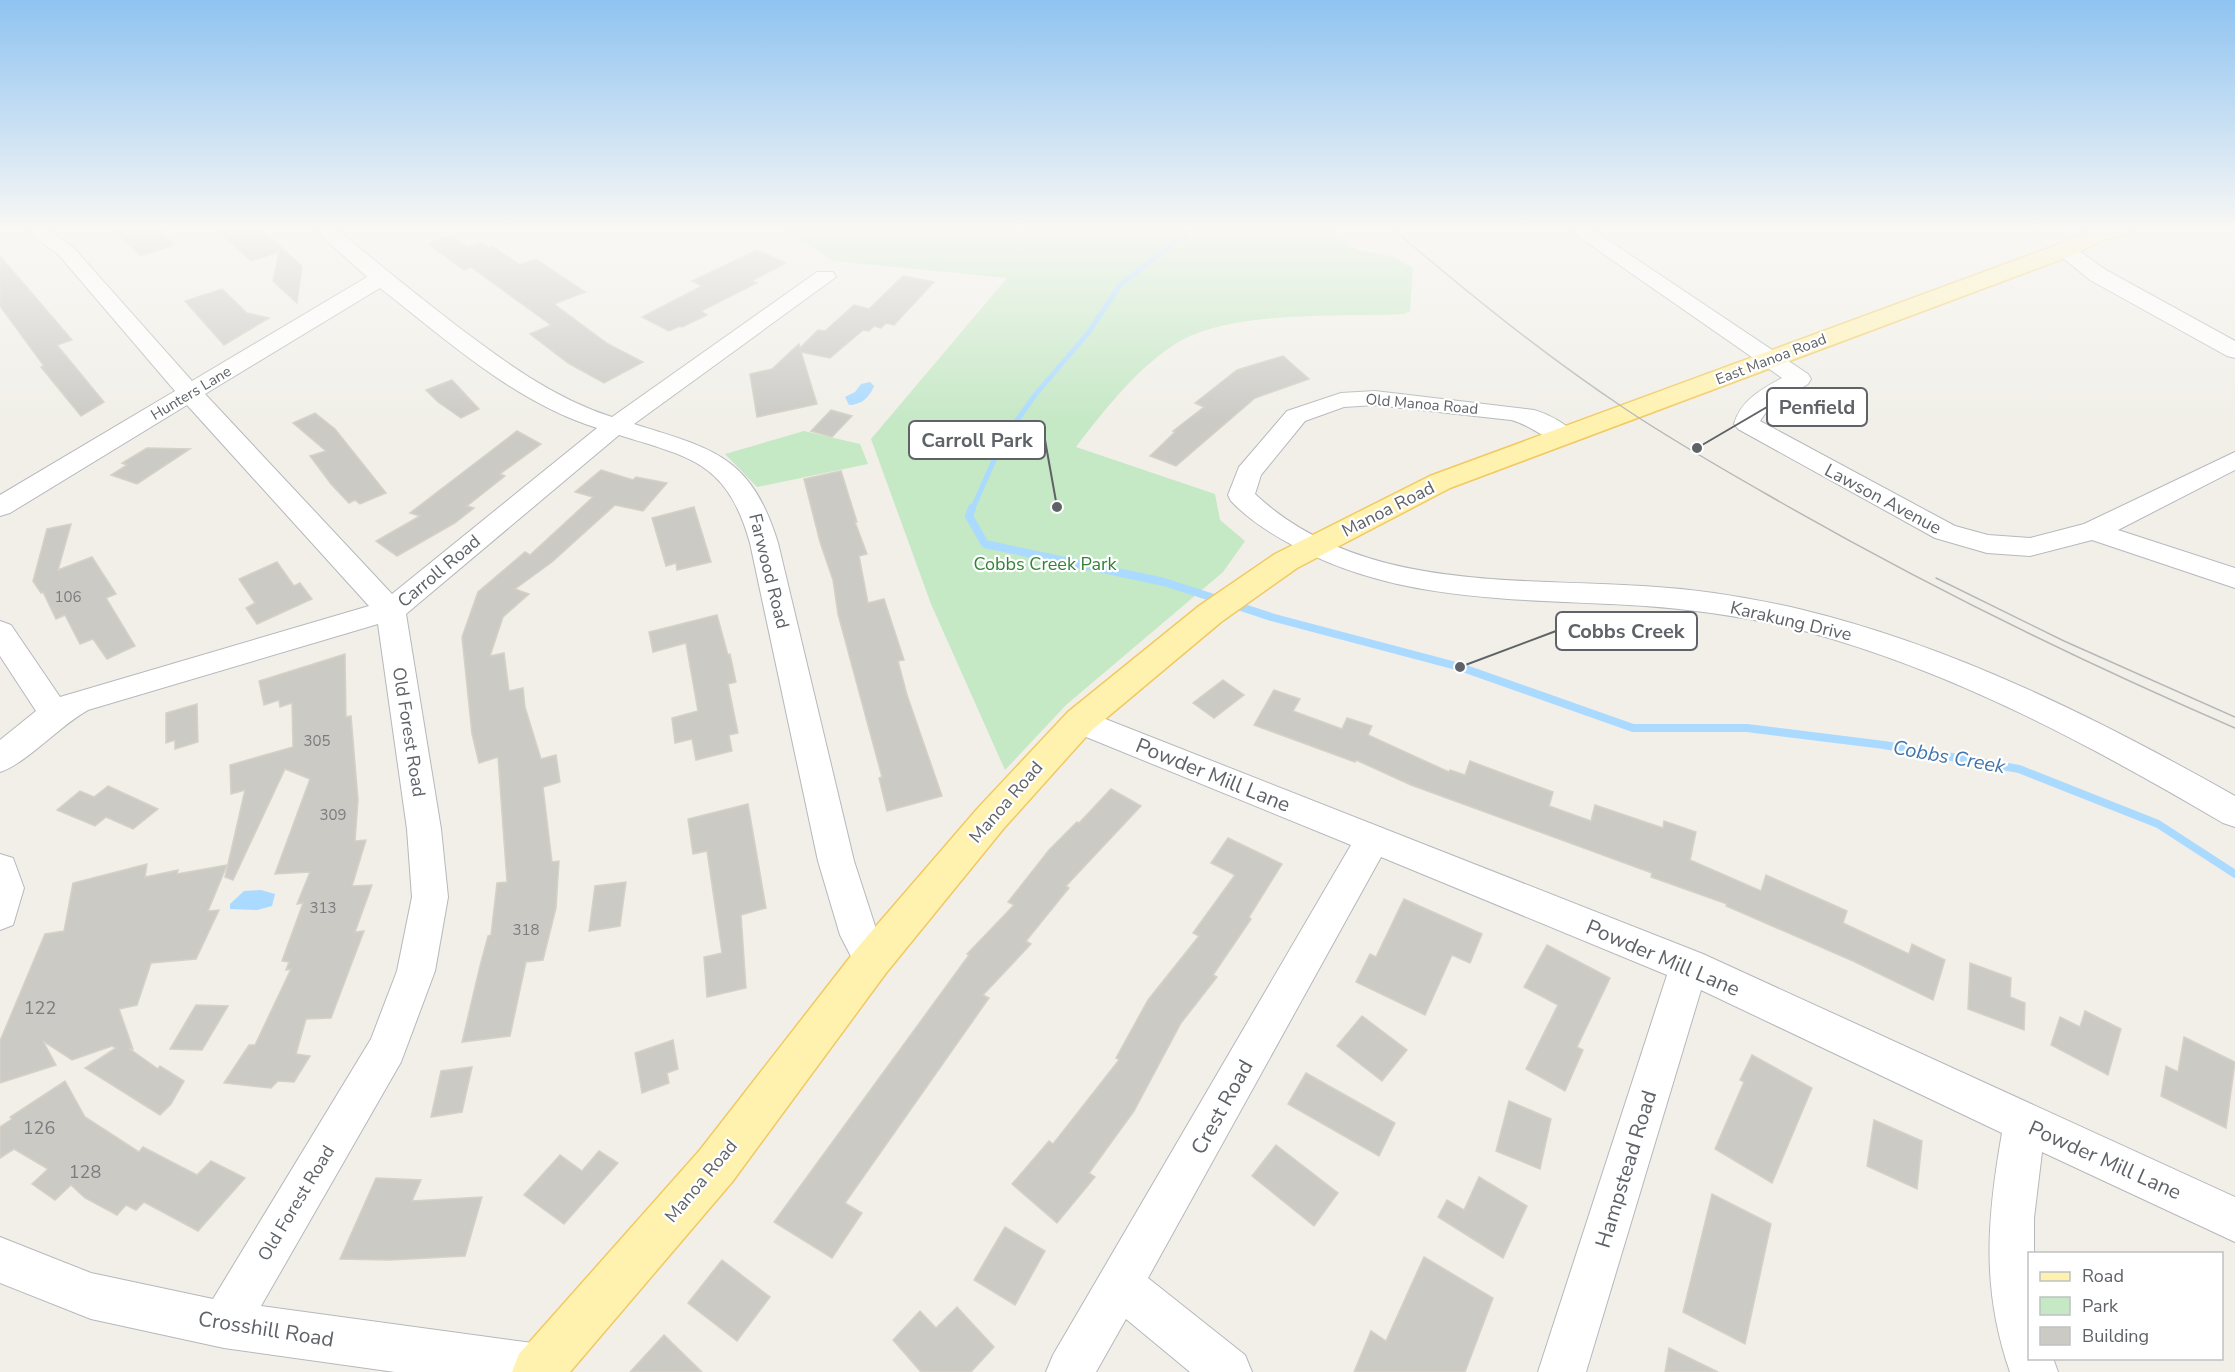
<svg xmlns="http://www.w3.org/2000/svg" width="2235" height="1372" font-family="'Nunito Sans',sans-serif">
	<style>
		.green { fill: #c5e8c5 }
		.water { fill: #aadaff }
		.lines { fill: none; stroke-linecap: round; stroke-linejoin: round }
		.stream-far1 { stroke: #aadaff; stroke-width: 5 }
		.stream { stroke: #aadaff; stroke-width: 8 }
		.building { fill: #cccac5; stroke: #d6d1c6; stroke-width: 1.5 }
		.minor-casing { stroke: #b5b8bc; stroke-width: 2 }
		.major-casing { stroke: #f2c960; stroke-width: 3 }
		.minor { fill: #fff; fill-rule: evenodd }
		.major { fill: #fff2af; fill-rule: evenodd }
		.tram { stroke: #b6b7b8; stroke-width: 1.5 }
		.labels { text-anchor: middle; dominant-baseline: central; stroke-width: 4.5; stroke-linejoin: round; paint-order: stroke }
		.far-street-label { font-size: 15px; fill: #5f6368; stroke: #fff }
		.number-label { font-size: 15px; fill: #7a7d7f }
		.street-label { font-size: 18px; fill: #5f6368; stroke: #fff }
		.park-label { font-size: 18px; fill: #348238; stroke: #fff }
		.near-number-label { font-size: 18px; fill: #7a7d7f }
		.water-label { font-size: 20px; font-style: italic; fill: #4174aa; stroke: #fff }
		.near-street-label { font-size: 21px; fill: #5f6368; stroke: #fff }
		.leader { fill: none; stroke: #5f6368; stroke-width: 2 }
		.callout-dot { fill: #5f6368; stroke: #fff; stroke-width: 2 }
		.callout { fill: #fff; stroke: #5f6368; stroke-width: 2 }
		.callout-label { font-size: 20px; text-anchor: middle; font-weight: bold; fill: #5f6368 }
	</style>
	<rect width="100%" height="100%" fill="#f1efe8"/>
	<!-- green -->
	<g class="green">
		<path d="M1336 230 1355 249 1397 258 1413 269 1410 311 1404 314C1341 317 1238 310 1182 340 1142 362 1103 411 1076 447L1215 494 1220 520 1245 541 1223 572 1066 705 1005 770 931 604 871 439 1007 278 833 261 784 230Z"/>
		<polygon points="804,431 860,444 868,464 757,487 725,454"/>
	</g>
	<!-- water -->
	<g class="water">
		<path d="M870 382 874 386C870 397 861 405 849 405L845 397 855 392 861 384Z"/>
		<polygon points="261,890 275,894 272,906 257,910 230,909 230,904 244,891"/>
	</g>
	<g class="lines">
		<!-- stream-far1 -->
		<polyline class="stream-far1" points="972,510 1003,440 1035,395 1088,333 1120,285 1190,230"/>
		<!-- stream -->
		<g class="stream">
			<polyline points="972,508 969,516 985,544 1164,582 1220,600"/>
			<polyline points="1232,604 1271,617 1460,667 1633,728 1747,728 1884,745 2019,769 2158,824 2235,874"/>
		</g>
	</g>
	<!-- building -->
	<g class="building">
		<polygon points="113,230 159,230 175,244 141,256"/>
		<polygon points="217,230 262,230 302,266 297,303 273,281 279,252 251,261"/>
		<polygon points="451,235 467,247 480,242 488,248 492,246 520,265 536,259 585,292 554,304 608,344 643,362 604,383 568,363 530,334 551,325 471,267 464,270 428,244"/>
		<polygon points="757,250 786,263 751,281 757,283 701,311 707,315 682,327 680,326 669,331 642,317 702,286 692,281"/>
		<polygon points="0,256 72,340 57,345 104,402 81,416 41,367 44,366 0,306"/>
		<polygon points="903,276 934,282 894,325 886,323 881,328 874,326 869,331 863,330 830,358 801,352 817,404 757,417 750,374 772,369 799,344 800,348 818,330 825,331 854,305 869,309"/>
		<polygon points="222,289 247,313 269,318 224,345 185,301"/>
		<polygon points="1283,356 1309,379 1255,398 1176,466 1150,456 1175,432 1173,431 1204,407 1195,403 1237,370"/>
		<polygon points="452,380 479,409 461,418 438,402 426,390"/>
		<polygon points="831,410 852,416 832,437 811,431"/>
		<polygon points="315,413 335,429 386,493 360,504 355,500 349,503 331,484 310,456 326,451 293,423"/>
		<polygon points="517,431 541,444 500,474 505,476 467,506 474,508 455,523 397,556 376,541 420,516 410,513"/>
		<polygon points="147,448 190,449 137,484 111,475 127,465 122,463"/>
		<polygon points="601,470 633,480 636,477 667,483 643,511 615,505 552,562 515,589 529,594 503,617 490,656 504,653 509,691 523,688 525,707 541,759 556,755 560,782 543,787 552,862 559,861 556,908 543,960 526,962 510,1036 462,1042 480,966 488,936 491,935 497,883 507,882 498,757 479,763 472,734 462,637 478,592 525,552 530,555 593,497 575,492"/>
		<polygon points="841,471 857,522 855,522 867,554 859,556 868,603 884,599 904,660 898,661 907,695 942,796 887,811 879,778 882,777 838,614 833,580 820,542 804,479"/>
		<polygon points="694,507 711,562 677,570 676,563 666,566 652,518"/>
		<polygon points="71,524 58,570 92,557 116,594 106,598 135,646 107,659 93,639 80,644 65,615 56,619 43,592 41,593 33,581 47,529"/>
		<polygon points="277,562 294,586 300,583 312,599 257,624 246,608 255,603 239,579"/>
		<polygon points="717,615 728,655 730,654 736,682 728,684 738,733 729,735 732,751 696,760 692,739 675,743 672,718 698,711 686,643 653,652 649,632"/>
		<polygon points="345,654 346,717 351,716 358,800 355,841 366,840 352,886 372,885 355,932 364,931 331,1018 306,1019 296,1054 310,1056 294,1082 278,1081 271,1088 224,1083 249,1045 255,1045 291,969 286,970 289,962 282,961 303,903 297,904 310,872 275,874 310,779 285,769 233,880 225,877 245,790 231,794 230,765 293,747 292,703 280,707 279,700 264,705 259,681"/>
		<polygon points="1223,680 1244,695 1214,718 1193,703"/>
		<polygon points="1274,690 1300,699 1293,711 1342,729 1347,718 1372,726 1368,735 1449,772 1450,770 1465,775 1470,761 1499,772 1553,792 1549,806 1591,821 1595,805 1663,828 1664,821 1696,832 1690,860 1761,891 1766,875 1847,911 1843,923 1909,954 1912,944 1945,960 1933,1000 1853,961 1726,906 1727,904 1651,877 1652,873 1411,785 1356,760 1355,762 1254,725"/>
		<polygon points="197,704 198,742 175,749 175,740 166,743 166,713"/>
		<polygon points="108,786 158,809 133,829 106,817 95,826 57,810 80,791 94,797"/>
		<polygon points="1111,789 1141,806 1066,886 1069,888 1026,941 1031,944 983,995 989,998 845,1203 862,1213 832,1258 774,1222 969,955 967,954 1014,905 1008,902 1049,850 1077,822 1079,823"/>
		<polygon points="748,804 766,908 741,915 746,988 707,997 704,957 722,953 707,851 693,854 688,819"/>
		<polygon points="1228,838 1282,864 1249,917 1251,919 1213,975 1217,977 1181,1023 1134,1111 1089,1173 1095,1177 1057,1223 1012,1184 1049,1141 1053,1144 1119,1060 1116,1058 1148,1000 1199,936 1193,933 1235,875 1211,863"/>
		<polygon points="147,864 145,877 178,870 177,874 227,865 208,911 219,910 196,959 151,963 137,1005 119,1009 133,1049 130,1049 158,1069 160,1066 184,1081 171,1104 160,1115 85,1068 116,1048 112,1046 72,1060 43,1041 56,1065 0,1083 0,1041 45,934 64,931 73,883"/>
		<polygon points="626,882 620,926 589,931 595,886"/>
		<polygon points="1404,899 1482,934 1470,963 1452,955 1425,1015 1356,982 1370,954 1376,957"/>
		<polygon points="1547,945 1610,978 1577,1047 1583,1050 1565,1091 1526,1069 1558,1005 1524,987"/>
		<polygon points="1970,963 2011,978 2010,997 2025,1003 2024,1030 1968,1009"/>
		<polygon points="196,1005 228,1006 202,1050 170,1049"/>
		<polygon points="2085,1011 2121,1029 2108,1075 2051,1045 2060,1017 2080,1027"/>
		<polygon points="1362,1016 1407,1050 1382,1081 1337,1046"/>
		<polygon points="2184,1037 2235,1062 2226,1128 2161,1096 2166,1066 2178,1072"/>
		<polygon points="673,1040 678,1069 667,1073 669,1083 642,1093 635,1053"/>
		<polygon points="1752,1055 1812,1088 1772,1183 1715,1149 1744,1082 1740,1080"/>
		<polygon points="472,1067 462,1112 431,1117 441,1071"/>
		<polygon points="1306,1073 1395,1123 1379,1156 1288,1104"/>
		<polygon points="65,1081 85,1117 139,1152 143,1147 197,1175 211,1161 245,1178 198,1231 144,1202 136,1210 126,1205 117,1215 85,1198 71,1185 55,1200 32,1184 48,1169 14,1149 0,1158 0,1127 12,1119 10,1117"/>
		<polygon points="1509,1101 1551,1119 1540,1169 1496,1151"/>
		<polygon points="1874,1120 1922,1141 1917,1189 1867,1166"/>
		<polygon points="1276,1145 1338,1193 1314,1226 1252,1176"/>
		<polygon points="599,1151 618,1163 564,1224 524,1195 560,1155 582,1171"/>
		<polygon points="1479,1177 1527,1206 1503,1258 1438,1217 1447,1200 1464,1210"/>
		<polygon points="376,1178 421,1180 412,1201 482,1197 465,1256 390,1260 340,1259"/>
		<polygon points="1712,1194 1771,1224 1745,1344 1683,1312"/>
		<polygon points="1005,1227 1045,1251 1015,1305 974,1280"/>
		<polygon points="1424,1257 1493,1298 1465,1372 1354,1372 1371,1331 1386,1341"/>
		<polygon points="722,1260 770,1297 737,1341 688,1303"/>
		<polygon points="957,1307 994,1347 971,1372 921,1372 893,1340 920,1311 936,1328"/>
		<polygon points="664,1335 702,1372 630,1372"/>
		<polygon points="1669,1348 1718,1372 1665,1372"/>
	</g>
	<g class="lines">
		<!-- minor casing -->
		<g class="minor-casing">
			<g id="minor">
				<path d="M24 230H49L72 246 192 381 367 277 315 230H338C377 263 417 295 457 326 505 362 553 398 612 417L817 272H833L836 277 634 424C714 449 751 456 778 543L854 861 877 932 891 960 885 972 872 977 859 972 840 935 818 861 750 543C727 462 692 458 619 435L406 614 441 829 448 897 435 971 401 1062 261 1306 540 1344 557 1351 564 1368 562 1372H395L224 1348 91 1319 0 1283V1237L91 1273 213 1299 371 1039 397 971 412 897 407 829 378 624 88 710C59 726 27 763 0 772V740L36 711 0 656V621L11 625 60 697 369 606 187 405 10 513 0 516V495L175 391 58 254ZM380 288C447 340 514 402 597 428L392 594 205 394Z"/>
				<path d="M1569 230H1593L1808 374 1811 379 1808 384 1769 408 1760 421 1955 526 1988 535 2030 538 2084 524 2235 452V470L2118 530 2235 568V588L2092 540 2030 556 1987 553 1935 538 1738 429 1734 424C1741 400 1762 389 1782 378Z"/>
				<polygon points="2065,244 2072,246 2106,270 2235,341 2235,358 2227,356 2090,280 2058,254 2055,250 2058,246"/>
				<path d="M1375 391 1534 410C1548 414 1568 424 1576 436L1572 441C1551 447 1533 425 1511 420L1375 405 1344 407 1305 421 1261 475 1255 494C1358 591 1513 578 1643 586 1696 589 1747 597 1799 609 1953 646 2097 718 2235 796V827L2223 823C2092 746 1955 672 1808 632 1754 618 1700 610 1645 606 1526 598 1404 605 1296 547 1273 535 1250 521 1231 501L1228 495 1239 467 1287 411 1341 393Z"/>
				<path d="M1080 709 1703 954 2235 1197V1242L2042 1152 2034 1218V1254H2030V1358H2053L2058 1372H2010C1981 1289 1987 1218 2002 1133L1701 990 1586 1372H1538L1667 975 1381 857 1148 1278 1245 1355 1252 1372H1190L1126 1319 1096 1372H1046L1053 1355 1351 845 1069 730 1064 721 1069 712Z"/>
				<polygon points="0,854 13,858 24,888 13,925 0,930"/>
			</g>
		</g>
		<!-- major casing -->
		<g class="major-casing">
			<polygon id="major" points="2089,230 2132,230 2130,235 2105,239 2073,255 1450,488 1297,568 1221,622 1092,730 1004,828 886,973 732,1182 570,1372 512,1372 519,1354 700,1150 858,947 978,808 1068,712 1199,606 1275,554 1430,476 2057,245"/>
		</g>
		<!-- minor -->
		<use href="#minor" class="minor"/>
		<!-- major -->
		<use href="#major" class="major"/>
		<!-- tram -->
		<g class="tram">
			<path d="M1394 230C1468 293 1543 354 1624 408 1670 439 1719 467 1768 495 1919 582 2075 659 2235 728"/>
			<polyline points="1936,578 2064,641 2235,717"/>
		</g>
	</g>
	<!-- sky -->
	<linearGradient id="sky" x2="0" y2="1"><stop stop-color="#8fc3f1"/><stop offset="0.54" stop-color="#f9f8f5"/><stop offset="1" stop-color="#f9f8f5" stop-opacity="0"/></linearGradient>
	<rect width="2235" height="423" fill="url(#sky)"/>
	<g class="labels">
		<!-- far-street labels -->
		<g class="far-street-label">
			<text transform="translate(1771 359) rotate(-21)">East Manoa Road</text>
			<text transform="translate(191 393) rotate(-31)">Hunters Lane</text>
			<text transform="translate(1422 404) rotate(5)">Old Manoa Road</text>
		</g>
		<!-- number labels -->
		<g class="number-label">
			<text x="68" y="597">106</text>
			<text x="317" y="741">305</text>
			<text x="333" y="815">309</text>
			<text x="323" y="908">313</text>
			<text x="526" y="930">318</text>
		</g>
		<!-- street labels -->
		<g class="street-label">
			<text transform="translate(1883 499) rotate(28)">Lawson Avenue</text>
			<text transform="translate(1388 509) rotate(-27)">Manoa Road</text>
			<text transform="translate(439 571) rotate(-40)">Carroll Road</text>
			<text transform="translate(769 571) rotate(76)">Farwood Road</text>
			<text transform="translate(1791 621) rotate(13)">Karakung Drive</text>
			<text transform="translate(409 732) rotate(81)">Old Forest Road</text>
			<text transform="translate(1006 802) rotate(-49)">Manoa Road</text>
			<text transform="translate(701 1181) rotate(-50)">Manoa Road</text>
			<text transform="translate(296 1203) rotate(-59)">Old Forest Road</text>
		</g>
		<!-- park labels -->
		<g class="park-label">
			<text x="1045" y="564">Cobbs Creek Park</text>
		</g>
		<!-- near-number labels -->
		<g class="near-number-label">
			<text x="40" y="1008">122</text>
			<text x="39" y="1128">126</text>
			<text x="85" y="1172">128</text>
		</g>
		<!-- water labels -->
		<g class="water-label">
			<text transform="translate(1949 757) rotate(10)">Cobbs Creek</text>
		</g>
		<!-- near-street labels -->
		<g class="near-street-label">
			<text transform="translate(1213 775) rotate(22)">Powder Mill Lane</text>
			<text transform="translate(1663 958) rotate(23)">Powder Mill Lane</text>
			<text transform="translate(1222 1107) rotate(-61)">Crest Road</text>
			<text transform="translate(2105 1160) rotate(24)">Powder Mill Lane</text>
			<text transform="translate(1626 1169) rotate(-73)">Hampstead Road</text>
			<text transform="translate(266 1329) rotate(9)">Crosshill Road</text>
		</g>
	</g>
	<!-- callouts -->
	<path class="leader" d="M1697 448L1767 407M1057 507L1045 440M1460 667L1556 631"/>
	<g class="callout-dot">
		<circle cx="1697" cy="448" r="6"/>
		<circle cx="1057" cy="507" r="6"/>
		<circle cx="1460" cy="667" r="6"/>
	</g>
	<g class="callout">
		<rect x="1767" y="388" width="100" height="38" rx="6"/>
		<rect x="909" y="421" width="136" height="38" rx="6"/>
		<rect x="1556" y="612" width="141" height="38" rx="6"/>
	</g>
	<g class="callout-label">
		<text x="1817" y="414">Penfield</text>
		<text x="977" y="447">Carroll Park</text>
		<text x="1626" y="638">Cobbs Creek</text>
	</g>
	<!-- legend -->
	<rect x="2028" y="1252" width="195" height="108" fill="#ffffff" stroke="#bfc1c3" stroke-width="1.5"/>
	<rect x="2040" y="1272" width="30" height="9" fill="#fff2af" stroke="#bfc1c3" stroke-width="1.5"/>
	<text x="2082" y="1282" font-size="18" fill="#5f6368">Road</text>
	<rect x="2040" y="1297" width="30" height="18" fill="#c5e8c5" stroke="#bfc1c3" stroke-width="1.5"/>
	<text x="2082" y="1312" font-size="18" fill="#5f6368">Park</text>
	<rect x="2040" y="1327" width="30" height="18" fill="#cccac5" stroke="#bfc1c3" stroke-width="1.5"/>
	<text x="2082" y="1342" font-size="18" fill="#5f6368">Building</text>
</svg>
